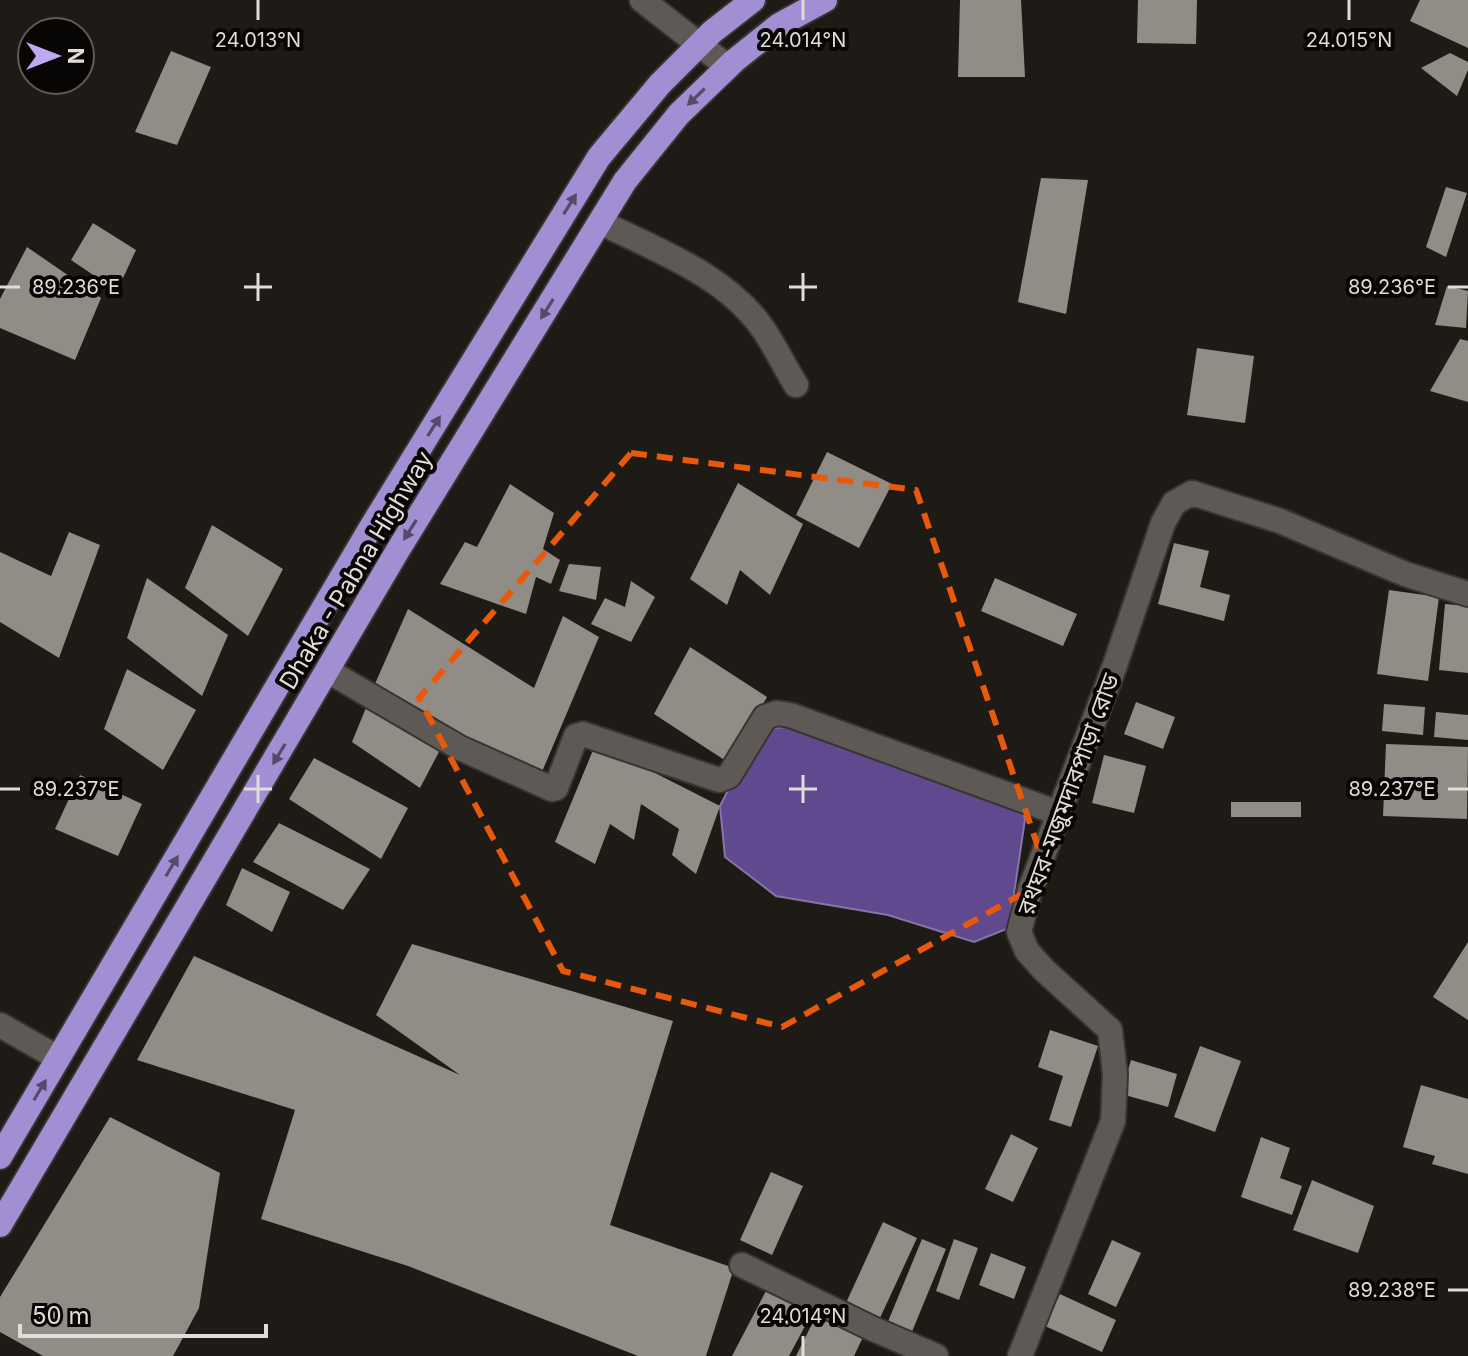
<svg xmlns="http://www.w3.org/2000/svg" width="1468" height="1356" font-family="Inter,'Noto Sans Bengali',sans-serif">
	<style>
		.water { fill: #614990; stroke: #8775a6; stroke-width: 2 }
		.building { fill: #918c86 }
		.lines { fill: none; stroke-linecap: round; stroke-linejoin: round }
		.street-casing { stroke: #373532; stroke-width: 28 }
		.highway-casing { stroke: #373532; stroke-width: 28 }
		.street { stroke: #5e5954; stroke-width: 24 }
		.highway { stroke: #a28ed2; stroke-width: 24 }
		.oneway { fill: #544a6b }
		.marked { fill: none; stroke: #e8590c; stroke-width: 6; stroke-dasharray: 16 10; stroke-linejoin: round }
		.ticks { fill: none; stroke: #dfdcd9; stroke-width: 3 }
		.labels { text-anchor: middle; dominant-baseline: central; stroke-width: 8; stroke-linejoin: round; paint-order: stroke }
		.street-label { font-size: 24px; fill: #dfdcd9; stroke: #070604 }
		.ticks-label { font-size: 20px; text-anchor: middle; fill: #dfdcd9; stroke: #070604; stroke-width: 8; stroke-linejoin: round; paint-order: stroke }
	</style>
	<rect width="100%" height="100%" fill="#1e1a16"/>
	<!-- water -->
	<polygon class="water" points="804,726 1018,801 1025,819 1009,928 974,942 888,915 776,896 725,857 720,806 747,753 771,728"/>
	<!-- building -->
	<g class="building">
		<polygon points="960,0 1021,0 1025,77 958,77"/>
		<polygon points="1138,0 1197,0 1196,44 1137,43"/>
		<polygon points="1420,0 1468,0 1468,48 1410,21"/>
		<polygon points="171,51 211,67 177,145 135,132"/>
		<polygon points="1450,53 1468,62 1468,70 1457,96 1421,68"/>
		<polygon points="1041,178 1088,180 1066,314 1018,302"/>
		<polygon points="1446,187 1467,193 1446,257 1426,247"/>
		<polygon points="93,223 136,250 117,291 71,260"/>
		<polygon points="27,247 101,298 75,360 0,328 0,299"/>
		<polygon points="1447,286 1468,291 1466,328 1435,325"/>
		<polygon points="1460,339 1468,341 1468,402 1430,391"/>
		<polygon points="1197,348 1254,356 1245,423 1187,415"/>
		<polygon points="827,452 892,484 859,548 796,515"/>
		<polygon points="738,483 803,524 770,595 740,570 727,605 690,579"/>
		<polygon points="510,484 554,513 543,549 560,560 551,584 536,577 526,614 440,584 465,542 477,547"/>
		<polygon points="212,525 283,569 248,636 185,588"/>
		<polygon points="69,532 100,545 59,658 0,622 0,552 51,576"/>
		<polygon points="1174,543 1209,551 1200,587 1230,595 1224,621 1158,604"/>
		<polygon points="569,564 601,567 596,600 559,591"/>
		<polygon points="147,578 228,635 202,696 127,638"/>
		<polygon points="995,578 1077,614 1063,646 981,611"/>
		<polygon points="631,581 655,597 631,642 591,624 605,598 625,607"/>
		<polygon points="1389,590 1439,597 1428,681 1377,674"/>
		<polygon points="1445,604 1468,606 1468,673 1439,670"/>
		<polygon points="408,609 534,688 563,616 599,637 539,779 374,686"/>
		<polygon points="690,647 767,697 729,763 654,714"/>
		<polygon points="127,669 196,710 163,770 104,729"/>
		<polygon points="370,698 441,748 420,788 352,742"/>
		<polygon points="1136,702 1175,717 1163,749 1124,734"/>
		<polygon points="1384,704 1425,707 1423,735 1382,731"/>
		<polygon points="1436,712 1468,715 1468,740 1434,737"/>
		<polygon points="596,743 720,806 696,874 672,855 679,829 641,804 634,840 610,824 595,864 555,842"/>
		<polygon points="1386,744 1468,747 1467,819 1383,816"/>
		<polygon points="1104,755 1146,766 1134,813 1092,803"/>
		<polygon points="314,758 408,808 381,859 289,799"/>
		<polygon points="80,775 142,804 118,856 55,829"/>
		<rect x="1231" y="802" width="70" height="15"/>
		<polygon points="279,823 370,869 343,910 253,862"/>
		<polygon points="242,868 290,892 272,932 226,905"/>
		<polygon points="1468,942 1468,1020 1433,997"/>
		<polygon points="412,944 673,1021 610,1225 734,1268 706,1356 638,1356 408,1266 261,1219 295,1110 137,1060 194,956 460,1075 376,1015"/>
		<polygon points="1050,1030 1098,1046 1071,1127 1049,1120 1063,1076 1038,1067"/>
		<polygon points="1200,1046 1241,1061 1215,1132 1174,1117"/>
		<polygon points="1131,1060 1177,1074 1168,1107 1121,1094"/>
		<polygon points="1421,1085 1468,1099 1468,1174 1432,1164 1435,1156 1403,1147"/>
		<polygon points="110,1117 220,1173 199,1308 173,1356 43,1356 0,1332 0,1297"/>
		<polygon points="1011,1134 1038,1148 1013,1202 985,1189"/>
		<polygon points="1261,1137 1290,1148 1280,1178 1302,1186 1292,1215 1241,1197"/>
		<polygon points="771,1172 803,1186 772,1255 740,1240"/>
		<polygon points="1312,1180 1374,1206 1358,1253 1293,1230"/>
		<polygon points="883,1222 917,1238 880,1318 846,1303"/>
		<polygon points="922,1239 946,1249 909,1339 885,1329"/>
		<polygon points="954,1239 978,1248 959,1300 936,1291"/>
		<polygon points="1112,1240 1141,1253 1116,1307 1088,1294"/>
		<polygon points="991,1253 1026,1267 1014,1299 979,1285"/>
		<polygon points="768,1287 813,1311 789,1356 732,1356"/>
		<polygon points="1060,1294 1116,1320 1102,1352 1045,1326"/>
		<polygon points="818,1312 864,1335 854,1356 796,1356"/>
	</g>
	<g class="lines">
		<!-- street casing -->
		<g class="street-casing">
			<g id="street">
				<polyline points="642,0 728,67"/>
				<path d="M600 222C656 250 723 274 761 326 774 344 784 366 796 385"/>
				<polyline points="328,671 460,748 552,789 556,788 576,736 583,734 719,780 729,776 765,717 777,713 790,715 1061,814"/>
				<polyline points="0,1025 58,1058"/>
				<polyline points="742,1265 871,1328 936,1356"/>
				<polyline points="1020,1356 1113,1121 1115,1074 1110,1030 1044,970 1027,951 1019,932 1030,890 1115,665 1163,523 1174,503 1192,493 1280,521 1405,574 1468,594"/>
			</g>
		</g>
		<!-- highway casing -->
		<g class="highway-casing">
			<g id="highway">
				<polyline points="0,1157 370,529 599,157 660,84 712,32 753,0"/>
				<polyline points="0,1225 398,550 625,181 679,114 734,61 779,25 825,0"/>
			</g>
		</g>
		<!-- street -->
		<use href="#street" class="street"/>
		<!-- highway -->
		<use href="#highway" class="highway"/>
	</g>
	<!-- one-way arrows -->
	<defs><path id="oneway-solid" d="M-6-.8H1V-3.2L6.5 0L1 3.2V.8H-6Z" transform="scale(2)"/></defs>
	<g class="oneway">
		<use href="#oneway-solid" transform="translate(696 97) rotate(136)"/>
		<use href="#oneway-solid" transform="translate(570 204) rotate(-58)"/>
		<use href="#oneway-solid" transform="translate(547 309) rotate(122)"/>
		<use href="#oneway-solid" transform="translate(434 426) rotate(-58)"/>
		<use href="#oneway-solid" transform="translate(410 530) rotate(122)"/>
		<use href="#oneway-solid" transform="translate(279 754) rotate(121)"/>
		<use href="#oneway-solid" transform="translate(172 866) rotate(-59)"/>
		<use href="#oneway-solid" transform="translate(40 1090) rotate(-59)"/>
	</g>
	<!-- marked area -->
	<path class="marked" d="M631 453 916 490 1049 879 782 1027 563 971 419 698Z"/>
	<!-- ticks -->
	<path class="ticks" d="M258 0V20M803 0V20M1349 0V20M258 273V301M803 273V301M0 287H20M244 287H272M789 287H817M1448 287H1468M258 775V803M803 775V803M0 789H20M244 789H272M789 789H817M1448 789H1468M1448 1290H1468M803 1336V1356"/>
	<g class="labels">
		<!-- street labels -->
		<g class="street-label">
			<text transform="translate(356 570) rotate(-59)">Dhaka - Pabna Highway</text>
			<text transform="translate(1068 794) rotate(-70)">রথঘর-মজুমদারপাড়া রোড</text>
		</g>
	</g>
	<g class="ticks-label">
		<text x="258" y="47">24.013°N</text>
		<text x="803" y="47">24.014°N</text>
		<text x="1349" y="47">24.015°N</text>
		<text x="1392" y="294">89.236°E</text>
		<text x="76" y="294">89.236°E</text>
		<text x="1392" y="796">89.237°E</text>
		<text x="76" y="796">89.237°E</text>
		<text x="1392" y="1297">89.238°E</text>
		<text x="803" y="1323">24.014°N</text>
	</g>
	<!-- north arrow -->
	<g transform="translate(56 56) rotate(90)"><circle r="38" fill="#070604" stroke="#5d5c59" stroke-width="2"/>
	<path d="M0-6L14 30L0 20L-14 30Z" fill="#bfa9f4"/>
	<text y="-12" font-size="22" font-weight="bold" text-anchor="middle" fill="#dfdcd9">N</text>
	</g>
	<!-- scale -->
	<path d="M20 1324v12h246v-12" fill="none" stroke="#dfdcd9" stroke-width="4"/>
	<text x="32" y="1324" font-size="24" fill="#dfdcd9" stroke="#070604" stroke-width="6" paint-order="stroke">50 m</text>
</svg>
